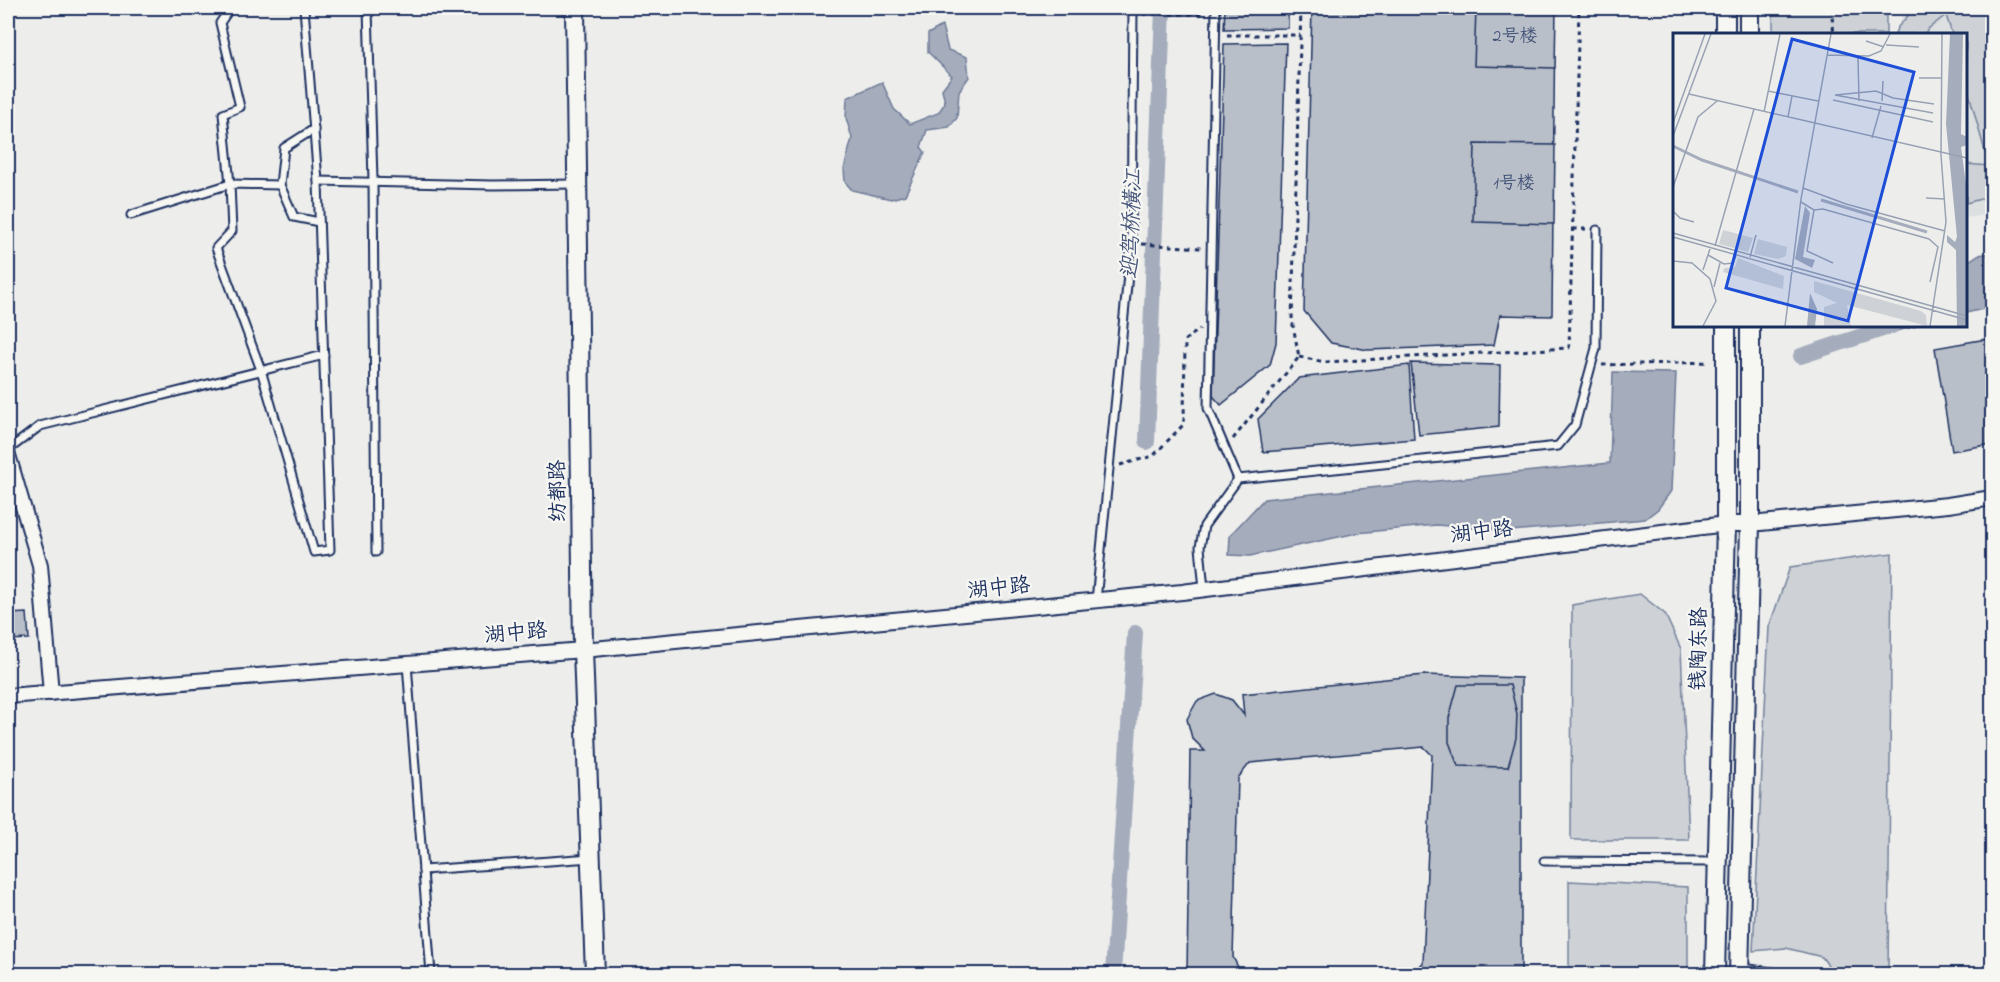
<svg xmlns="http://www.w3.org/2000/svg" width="2000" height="982" font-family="'Indie Flower','LXGW WenKai TC',sans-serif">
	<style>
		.built { fill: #dde0e1 }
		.green { fill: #ced2d7; stroke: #74809a; stroke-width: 1.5 }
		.water { fill: #a5acbc; stroke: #6e7a96; stroke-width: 1.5 }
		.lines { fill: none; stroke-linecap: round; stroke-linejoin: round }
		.canal { stroke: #a5acbc; stroke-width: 16 }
		.building { fill: #b9bfc8; stroke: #1b2f5e; stroke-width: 1.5; fill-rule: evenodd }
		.service-casing { stroke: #1b2f5e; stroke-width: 11 }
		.minor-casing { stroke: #1b2f5e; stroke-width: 18 }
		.tertiary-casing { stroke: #1b2f5e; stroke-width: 22 }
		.path { stroke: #1b2f5e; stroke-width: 3; stroke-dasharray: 4.5 4.5; stroke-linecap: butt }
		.service { stroke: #f6f6f2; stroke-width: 7 }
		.minor { stroke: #f6f6f2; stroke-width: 14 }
		.tertiary { stroke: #f6f6f2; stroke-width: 18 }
		.labels { text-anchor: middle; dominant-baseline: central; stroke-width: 4.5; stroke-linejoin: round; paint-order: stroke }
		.number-label { font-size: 18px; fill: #425378 }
		.street-label { font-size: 21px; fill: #1b2f5e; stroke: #f6f6f2 }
		.water-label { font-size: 22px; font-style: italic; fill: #44547a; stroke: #f6f6f2 }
		.inset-river { fill: none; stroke: #a5acbc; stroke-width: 3 }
		.inset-road { fill: none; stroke: #99a2b3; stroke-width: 1.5 }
		.view { fill: #1d4ed8; fill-opacity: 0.15; stroke: #1d4ed8; stroke-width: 3 }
		.inset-edge { fill: none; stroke: #1b2f5e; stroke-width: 3 }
	</style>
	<rect width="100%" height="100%" fill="#edeeec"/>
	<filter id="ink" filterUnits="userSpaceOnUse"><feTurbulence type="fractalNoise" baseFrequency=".0167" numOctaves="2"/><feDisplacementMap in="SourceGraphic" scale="12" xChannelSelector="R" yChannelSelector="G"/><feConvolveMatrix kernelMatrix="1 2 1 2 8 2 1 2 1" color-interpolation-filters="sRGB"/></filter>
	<g filter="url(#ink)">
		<!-- built -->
		<polygon class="built" points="1901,8 1992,8 1992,214 1966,218 1966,34 1901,34"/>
		<!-- green -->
		<g class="green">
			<rect x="1773" y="8" width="113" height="26"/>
			<polygon points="1915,8 1992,8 1992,196 1966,203 1966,164 1989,166 1966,83 1966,34 1952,34 1946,15 1928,29 1925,34 1895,34 1897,28"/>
			<polygon points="1892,553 1888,974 1834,974 1822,957 1786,948 1753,951 1769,627 1790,567"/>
			<polygon points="1640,594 1665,614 1681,649 1689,840 1571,840 1572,605"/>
			<polygon points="1569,881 1688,887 1688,974 1569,974"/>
		</g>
		<!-- water -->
		<g class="water">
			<polygon points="942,26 948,50 967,57 969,77 959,91 957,118 949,127 927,130 921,147 925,152 905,195 891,199 852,190 845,182 844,169 852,138 846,118 847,98 882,82 894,109 910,124 938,113 945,103 942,89 952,76 928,52 928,34"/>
			<polygon points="1992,253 1992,307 1966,313 1966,263 1978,255"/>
			<polygon points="1864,326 1917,326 1868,338"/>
			<polygon points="1613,372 1676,373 1671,491 1658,509 1645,519 1511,531 1436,525 1357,533 1250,556 1229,555 1230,535 1264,499 1610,463"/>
		</g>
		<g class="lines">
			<!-- canal -->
			<g class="canal">
				<polyline points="1801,356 1892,326"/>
				<polyline points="1147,442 1163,8"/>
				<polyline points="1113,974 1135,633"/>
			</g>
		</g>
		<!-- building -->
		<g class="building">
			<polygon points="1225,8 1288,8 1288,28 1224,29"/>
			<polygon points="1312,8 1555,8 1552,316 1500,315 1494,345 1368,350 1331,343 1304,311"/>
			<polygon points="1476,8 1556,8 1555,68 1474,66"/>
			<polygon points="1286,43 1276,343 1270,365 1221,405 1213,396 1224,44"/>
			<polygon points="1475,144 1555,145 1554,224 1473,222"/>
			<polygon points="1992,338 1992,444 1952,451 1935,348"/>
			<polygon points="1411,363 1500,365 1499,427 1419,435"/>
			<polygon points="1409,365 1414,439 1263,452 1258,419 1299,378"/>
			<polygon points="27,613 29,639 8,640 8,614"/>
			<path d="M1424 675 1521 678V974H1187L1190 751H1205L1192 738 1187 719 1197 701 1216 694 1232 700 1244 715 1242 694ZM1424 747 1432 755 1423 963 1412 971H1240L1233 957 1238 778 1250 763Z"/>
			<polygon points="1458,685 1510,685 1517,714 1516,738 1508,767 1458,766 1449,742 1449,718"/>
		</g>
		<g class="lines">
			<!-- service casing -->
			<g class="service-casing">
				<g id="service">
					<polyline points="230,8 220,23 240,107 223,114 230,184 232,231 216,248 261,370 314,552 330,550 318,181 304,8"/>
					<polyline points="368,8 373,181 376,552"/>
					<polyline points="314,129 284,148 280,185 294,217 319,222"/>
					<polyline points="318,181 492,185 575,184"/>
					<polyline points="131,215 230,184 280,185"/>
					<polyline points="8,450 40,426 324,355"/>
					<polyline points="1238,479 1558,446 1575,425 1596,348 1597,230"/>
					<polyline points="1204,589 1200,547 1204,526 1238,479 1208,408 1216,8"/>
					<polyline points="1096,601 1131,244 1133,8"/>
					<polyline points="407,664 431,974"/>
					<polyline points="1544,861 1715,862"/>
					<polyline points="423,870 591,858"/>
					<polyline points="1741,968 1789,974"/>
				</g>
			</g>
			<!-- minor casing -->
			<g class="minor-casing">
				<g id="minor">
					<polyline points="8,455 40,565 51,693"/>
					<polyline points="8,696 583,650 1182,592 1726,524 1750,524 1948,505 1992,498"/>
				</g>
			</g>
			<!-- tertiary casing -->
			<g class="tertiary-casing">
				<g id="tertiary">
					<polyline points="575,8 583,650 595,974"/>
					<polyline points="1725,8 1725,34"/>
					<polyline points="1749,8 1749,34"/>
					<polyline points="1715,974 1726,524 1726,326"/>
					<polyline points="1739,974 1750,524 1750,326"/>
				</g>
			</g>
			<!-- path -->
			<g class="path">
				<polyline points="1065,8 1124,13"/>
				<polyline points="1831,8 1834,34"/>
				<polyline points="1143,14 1205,14"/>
				<polyline points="1227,35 1300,35"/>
				<polyline points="1573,229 1586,229"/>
				<polyline points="1142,244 1201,248"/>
				<polyline points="1299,357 1325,362 1569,348 1579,8"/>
				<polyline points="1602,365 1710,362"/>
				<polyline points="1233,439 1299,357 1292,320 1301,8"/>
				<polyline points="1120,465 1153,456 1184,424 1185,340 1200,329"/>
			</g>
			<!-- service -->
			<use href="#service" class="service"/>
			<!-- minor -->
			<use href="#minor" class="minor"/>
			<!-- tertiary -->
			<use href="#tertiary" class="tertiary"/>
		</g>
	</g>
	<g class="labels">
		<!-- number labels -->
		<g class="number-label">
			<text x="1515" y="37">2号楼</text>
			<text x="1514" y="184">1号楼</text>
		</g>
		<!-- street labels -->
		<g class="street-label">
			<text transform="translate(559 491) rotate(-91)">纺都路</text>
			<text transform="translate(1482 533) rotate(-7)">湖中路</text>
			<text transform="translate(999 589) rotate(-6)">湖中路</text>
			<text transform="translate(516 634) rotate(-5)">湖中路</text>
			<text transform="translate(1700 649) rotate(-89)">钱陶东路</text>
		</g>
		<!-- water labels -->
		<g class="water-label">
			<text transform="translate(1133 224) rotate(-88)">迎驾桥横江</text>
		</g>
	</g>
	<!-- overview -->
	<g transform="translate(1673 33)">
		<rect width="294" height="294" fill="#edeeec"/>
		<path d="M50 197 80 205 75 219 46 211ZM85 206 114 214 113 223 105 226 81 221ZM65 225 111 243 110 256 50 239 51 235 62 234ZM141 248 248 278 253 282 254 293 174 272 178 293H151V274L164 270 141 259Z" fill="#ced2d7"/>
		<path d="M277 1H290L288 101 294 104V112L288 114 294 159V293H284L283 217 274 209V202L282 209 284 204 273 91ZM132 173 137 180 130 224 142 227 139 235 122 226ZM137 260 144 276 142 293H134Z" fill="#a5acbc"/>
		<path class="inset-river" d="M0 113 29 127 125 159M148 167 254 199"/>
		<path class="inset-road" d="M193 8 211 14M213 12 246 14M154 22 196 23 208 18 217 1M185 25 186 68M246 45H269M95 58 145 68M16 61 294 125M162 62 203 58 220 65 261 71M162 62 260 80M160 67 260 89M209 68 210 48M91 79 107 1M115 84 119 63M0 90 32 1M0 103 38 1M199 105 208 73M0 154 25 84 44 68M130 155 173 171 272 198M253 165 272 166M128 169 141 177 150 176 256 206 265 214 257 249M141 177 134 218 160 230M0 178 7 185 21 189M0 200 294 283M0 204 294 287M42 213 81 76M35 222 51 231 60 230 63 223M77 224 83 202M0 228 19 230 37 246 43 268 30 293M30 237 37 216M41 254 47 230M112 293 128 166 158 1M257 293 273 189 268 122 269 1"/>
		<path class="view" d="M119 6 241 39 175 288 53 255Z"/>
		<rect width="294" height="294" class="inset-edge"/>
	</g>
	<!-- margin -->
	<rect width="2000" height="982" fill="none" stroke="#f6f6f2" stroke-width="30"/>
	<rect x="15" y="15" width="1970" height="952" fill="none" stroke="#1b2f5e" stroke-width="2" filter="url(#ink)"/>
</svg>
